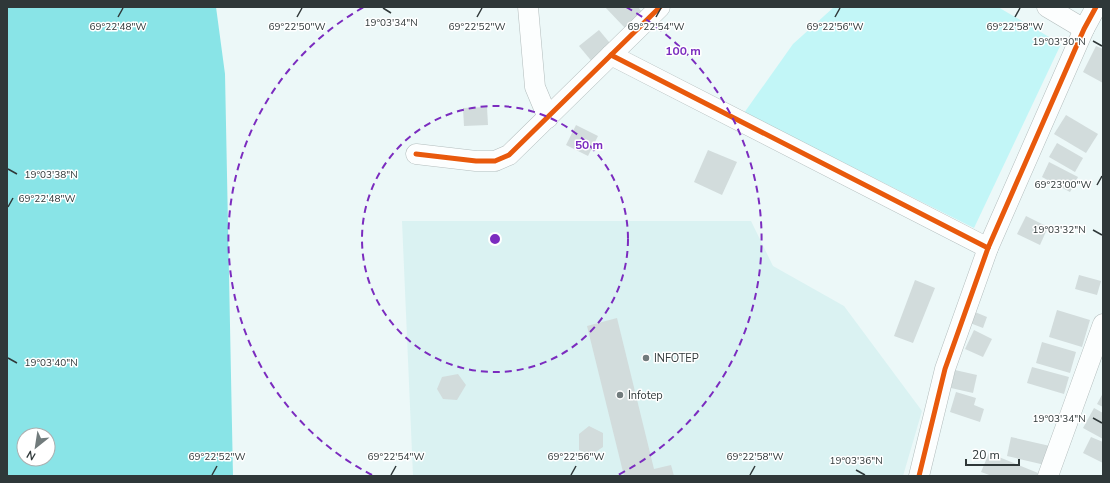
<svg xmlns="http://www.w3.org/2000/svg" width="1110" height="483" font-family="'Nunito Sans',sans-serif">
	<style>
		.built { fill: #daf2f2 }
		.green { fill: #c2f6f7 }
		.water { fill: #89e4e7; fill-rule: evenodd }
		.building { fill: #d2dcdc }
		.lines { fill: none; stroke-linecap: round; stroke-linejoin: round }
		.street-casing { stroke: #b3bdbd; stroke-width: 21 }
		.street { stroke: #fcfefe; stroke-width: 20 }
		.cycleway-casing { stroke: #fff; stroke-width: 8 }
		.cycleway { stroke: #e8590c; stroke-width: 5 }
		.ticks { fill: none; stroke: #2f3839; stroke-width: 1.5 }
		.ring { fill: none; stroke: #7b2cbf; stroke-width: 2; stroke-dasharray: 7 5 }
		.poi-dot { fill: #717b7c; stroke: #fff; stroke-width: 1.5 }
		.labels { text-anchor: middle; dominant-baseline: central; stroke-width: 3; stroke-linejoin: round; paint-order: stroke }
		.poi-label { font-size: 11px; fill: #2f3839; stroke: #fff; text-anchor: start }
		.ticks-label { font-size: 10px; text-anchor: middle; fill: #2f3839; stroke: #fff; stroke-width: 3; stroke-linejoin: round; paint-order: stroke }
		.centre { fill: #7b2cbf; stroke: #fff; stroke-width: 2 }
		.ring-label { font-size: 12px; text-anchor: middle; font-weight: bold; fill: #7b2cbf; stroke: #fff; stroke-width: 3; stroke-linejoin: round; paint-order: stroke }
	</style>
	<rect width="100%" height="100%" fill="#ecf8f8"/>
	<!-- built -->
	<polygon class="built" points="402,221 751,221 773,266 844,306 922,411 903,476 413,476"/>
	<!-- green -->
	<polygon class="green" points="834,7 998,7 1061,44 974,228 744,113 793,44"/>
	<!-- water -->
	<path class="water" d="M7 7H216L225 74 233 476H7ZM24 435H48V459H24Z"/>
	<!-- building -->
	<g class="building">
		<polygon points="605,7 638,7 642,12 625,28"/>
		<polygon points="599,30 614,48 594,64 579,46"/>
		<polygon points="1096,46 1103,49 1103,83 1083,72"/>
		<polygon points="487,107 488,125 464,126 463,108"/>
		<polygon points="1066,115 1098,134 1086,153 1054,134"/>
		<polygon points="576,125 598,136 588,156 566,145"/>
		<polygon points="1057,143 1083,158 1075,172 1049,157"/>
		<polygon points="708,150 737,162 722,195 694,182"/>
		<polygon points="1049,162 1078,177 1070,192 1042,177"/>
		<polygon points="1026,216 1048,227 1040,245 1017,234"/>
		<polygon points="1079,275 1101,281 1097,295 1075,289"/>
		<polygon points="915,280 935,288 913,343 894,336"/>
		<polygon points="1057,310 1090,320 1082,347 1049,337"/>
		<polygon points="975,312 987,317 983,328 970,323"/>
		<polygon points="617,318 654,469 671,465 674,476 624,476 587,326"/>
		<polygon points="974,330 992,339 983,357 965,349"/>
		<polygon points="1042,342 1076,352 1070,373 1036,363"/>
		<polygon points="1032,367 1069,377 1064,394 1027,383"/>
		<polygon points="955,370 977,375 973,393 951,388"/>
		<polygon points="458,374 466,385 457,400 443,399 437,389 442,377"/>
		<polygon points="956,392 976,398 974,405 984,409 980,422 950,412"/>
		<polygon points="1103,393 1103,407 1097,404"/>
		<polygon points="1094,408 1103,413 1103,439 1083,428"/>
		<polygon points="589,426 603,433 603,447 591,455 579,450 579,434"/>
		<polygon points="1011,437 1050,446 1045,465 1007,456"/>
		<polygon points="1091,437 1103,442 1103,463 1083,453"/>
		<polygon points="989,453 1038,473 1037,476 992,476 981,472"/>
	</g>
	<g class="lines">
		<!-- street casing -->
		<g class="street-casing">
			<g id="street">
				<polyline points="528,7 535,87 548,118"/>
				<polyline points="660,7 611,55 988,248"/>
				<polyline points="1047,7 1084,29"/>
				<polyline points="416,154 476,161 495,161 509,155 611,55"/>
				<polyline points="919,476 945,369 988,248 1084,29 1096,7"/>
				<polyline points="1048,476 1103,324"/>
			</g>
		</g>
		<!-- street -->
		<use href="#street" class="street"/>
		<!-- cycleway casing -->
		<g class="cycleway-casing">
			<g id="cycleway">
				<polyline points="660,7 611,55 988,248"/>
				<polyline points="416,154 476,161 495,161 509,155 611,55"/>
				<polyline points="919,476 945,369 988,248 1084,29 1096,7"/>
			</g>
		</g>
		<!-- cycleway -->
		<use href="#cycleway" class="cycleway"/>
	</g>
	<!-- ticks -->
	<path class="ticks" d="M383 8 391 13M118 17 123 8M297 17 302 8M477 17 482 8M656 17 661 8M835 17 840 8M1015 17 1020 8M1093 41 1102 46M8 169 17 174M1097 185 1102 176M8 207 13 198M1093 230 1102 235M8 358 17 363M1093 418 1102 423M856 470 865 475M212 475 217 466M391 475 396 466M571 475 576 466M750 475 755 466"/>
	<!-- distance rings -->
	<g class="ring">
		<circle cx="495" cy="239" r="133"/>
		<path d="M372 475A266 266 0 0 1 364 7M626 7A266 266 0 0 1 618 475"/>
	</g>
	<!-- markers -->
	<g class="poi-dot">
		<circle cx="646" cy="358" r="4"/>
		<circle cx="620" cy="395" r="4"/>
	</g>
	<g class="labels">
		<!-- poi labels -->
		<g class="poi-label">
			<text x="654" y="358">INFOTEP</text>
			<text x="628" y="395">Infotep</text>
		</g>
	</g>
	<g class="ticks-label">
		<text x="391" y="26">19°03'34"N</text>
		<text x="118" y="30">69°22'48"W</text>
		<text x="297" y="30">69°22'50"W</text>
		<text x="477" y="30">69°22'52"W</text>
		<text x="656" y="30">69°22'54"W</text>
		<text x="835" y="30">69°22'56"W</text>
		<text x="1015" y="30">69°22'58"W</text>
		<text x="1059" y="45">19°03'30"N</text>
		<text x="51" y="178">19°03'38"N</text>
		<text x="1063" y="188">69°23'00"W</text>
		<text x="47" y="202">69°22'48"W</text>
		<text x="1059" y="233">19°03'32"N</text>
		<text x="51" y="366">19°03'40"N</text>
		<text x="1059" y="422">19°03'34"N</text>
		<text x="217" y="460">69°22'52"W</text>
		<text x="396" y="460">69°22'54"W</text>
		<text x="576" y="460">69°22'56"W</text>
		<text x="755" y="460">69°22'58"W</text>
		<text x="856" y="464">19°03'36"N</text>
	</g>
	<circle cx="495" cy="239" r="6" class="centre"/>
	<g class="ring-label">
		<text x="683" y="55">100 m</text>
		<text x="589" y="149">50 m</text>
	</g>
	<!-- border -->
	<rect width="1110" height="483" fill="none" stroke="#2f3839" stroke-width="16"/>
	<!-- north arrow -->
	<g transform="translate(36 447) rotate(210)"><circle r="19" fill="#ffffff" stroke="#acafb0"/>
	<path d="M0-3L7 15L0 10L-7 15Z" fill="#717b7c"/>
	<text y="-6" font-size="11" font-weight="bold" text-anchor="middle" fill="#2f3839">N</text>
	</g>
	<!-- scale -->
	<path d="M966 459v6h53v-6" fill="none" stroke="#2f3839" stroke-width="2"/>
	<text x="972" y="459" font-size="12" fill="#2f3839" stroke="#ffffff" stroke-width="3" paint-order="stroke">20 m</text>
</svg>
